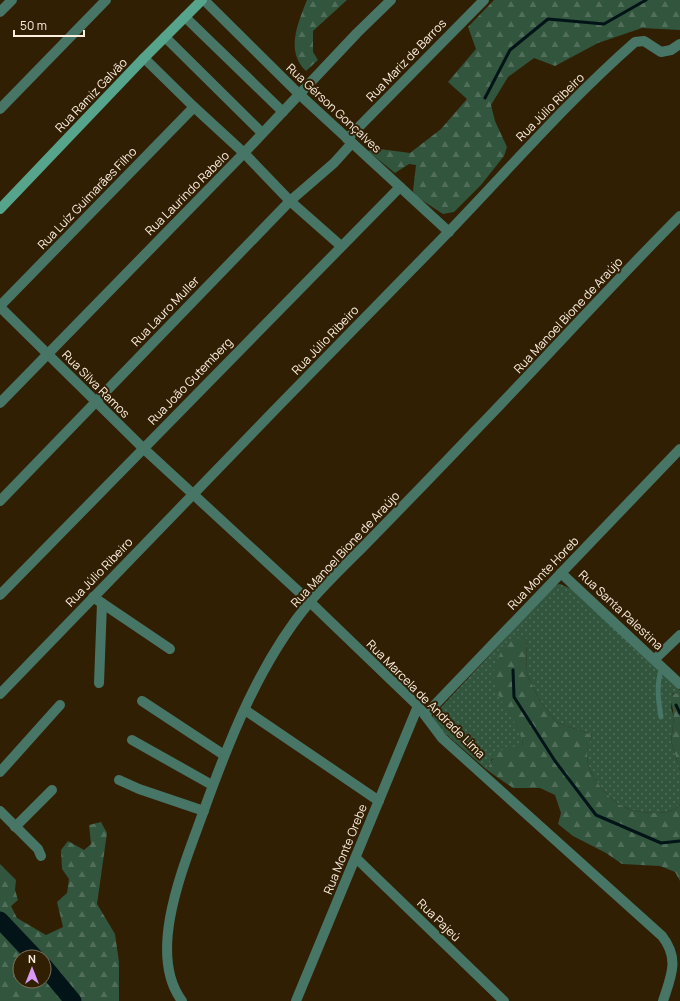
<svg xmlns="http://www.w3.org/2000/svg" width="680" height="1001" font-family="Manrope,sans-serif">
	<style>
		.grass { fill: url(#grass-dots) }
		.forest { fill: url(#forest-firs); fill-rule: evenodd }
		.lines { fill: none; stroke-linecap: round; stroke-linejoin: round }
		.stream { stroke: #031418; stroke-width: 3 }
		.river { stroke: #031418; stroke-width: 17 }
		.lane { stroke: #477566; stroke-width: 5 }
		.street { stroke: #477566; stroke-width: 10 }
		.secondary { stroke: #57a48d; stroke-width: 10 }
		.labels { text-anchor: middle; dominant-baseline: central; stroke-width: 4; stroke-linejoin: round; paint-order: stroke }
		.street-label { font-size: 12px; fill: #fcefe0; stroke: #311f04 }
	</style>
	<defs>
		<pattern id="grass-dots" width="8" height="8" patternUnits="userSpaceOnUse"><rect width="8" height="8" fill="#31553d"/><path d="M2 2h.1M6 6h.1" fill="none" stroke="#506e59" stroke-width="1.8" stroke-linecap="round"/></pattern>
		<pattern id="forest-firs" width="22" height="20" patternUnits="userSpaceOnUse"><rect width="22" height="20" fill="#31553d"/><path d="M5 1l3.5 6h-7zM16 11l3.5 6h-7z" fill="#506e59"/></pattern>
	</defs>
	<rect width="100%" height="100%" fill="#311f04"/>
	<!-- grass -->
	<path class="grass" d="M560 584 574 590 680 690V694L673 693 671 708 674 717 671 741 680 770V804C670 819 630 813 617 803 604 793 587 773 587 756 586 749 590 741 592 735L556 722 539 699 527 674 526 637 496 689 522 734 523 745 492 759 487 770 440 729 432 717 555 585Z"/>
	<!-- forest -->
	<g class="forest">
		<path d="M307 0H347L313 31V52L318 60 306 71C285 51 298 23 307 0Z"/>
		<polygon points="494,0 680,0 680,30 642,28 598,43 555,66 534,58 508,77 491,105 495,121 507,147 504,156 481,185 454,212 443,214 417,197 413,191 416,165 409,164 395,173 368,151 380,149 410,153 441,129 467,99 448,82 476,49 468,27"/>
		<path d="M526 637 527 674 539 699 556 722 592 735C590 741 587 749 587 756 587 773 604 793 617 803 630 813 670 819 680 804V881L675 872 660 866 622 864 606 853 573 836 558 824 561 813 555 795 540 788H513L487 770C496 750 502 748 523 745 520 719 489 697 494 669 495 664 498 659 500 654 505 642 513 638 526 637Z"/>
		<polygon points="674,693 680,694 680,770 671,741 674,717 671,699"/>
		<path d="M101 822 107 833 97 904 115 934 119 962V1001H0V864L16 880 15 890 18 900 11 906 17 918 46 935 63 927 57 902 67 893 69 879 62 869 61 850 68 841 84 850 91 844 89 825ZM20 957H44V981H20Z"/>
	</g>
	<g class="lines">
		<!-- stream -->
		<g class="stream">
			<polyline points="485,98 510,50 548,19 604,24 646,0"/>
			<polyline points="513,670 514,697 555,761 596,815 661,843 680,841"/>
			<polyline points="676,705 680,713"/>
		</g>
		<!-- river -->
		<g class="river">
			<polyline points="0,920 35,957"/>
			<polyline points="44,966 73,1001"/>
		</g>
		<!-- lane -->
		<path class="lane" d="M661 717C658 699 656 684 662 667"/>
		<!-- street -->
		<g class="street">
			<polyline points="204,0 299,94 449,232"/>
			<polyline points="0,12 12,0"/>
			<polyline points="185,17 283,112"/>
			<polyline points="165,37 262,133"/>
			<polyline points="144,58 194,107 244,153 290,201 341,246"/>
			<polyline points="0,109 106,0"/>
			<polyline points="347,139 484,0"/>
			<polyline points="0,306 194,107"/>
			<path d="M0 307 143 448 310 602 418 706 442 738 662 936C680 959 671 976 663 1001"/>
			<polyline points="0,403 244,153 357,33 391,0"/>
			<polyline points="0,501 290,201 334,163 352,143"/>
			<polyline points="561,573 680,684"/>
			<polyline points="0,595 400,187"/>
			<polyline points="93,597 170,649"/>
			<polyline points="655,659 680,635"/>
			<polyline points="99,683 102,603"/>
			<path d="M0 694C142 546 286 398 430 251 498 182 561 107 635 42L644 41 661 52 671 50 680 44"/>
			<polyline points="142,701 224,755"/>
			<polyline points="245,710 379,801"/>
			<polyline points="425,715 680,449"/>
			<polyline points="132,740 212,785"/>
			<polyline points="0,772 60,705"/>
			<polyline points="119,780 139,789 204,811"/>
			<polyline points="0,811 38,849 41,856"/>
			<polyline points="15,827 52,790"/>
			<polyline points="356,858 504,1001"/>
			<path d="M182 1001C145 952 186 861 204 810 230 738 260 662 309 603 326 583 345 565 363 547 401 508 438 470 475 431 544 360 610 286 680 216"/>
			<polyline points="296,1001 418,706"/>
		</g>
		<!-- secondary -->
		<polyline class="secondary" points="0,209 144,58 202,0"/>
	</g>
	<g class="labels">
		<!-- street labels -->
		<g class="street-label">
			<text transform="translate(406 60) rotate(-46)">Rua Mariz de Barros</text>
			<text transform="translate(91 95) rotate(-46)">Rua Ramiz Galvão</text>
			<text transform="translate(550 107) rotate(-45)">Rua Júlio Ribeiro</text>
			<text transform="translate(334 108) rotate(43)">Rua Gérson Gonçalves</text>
			<text transform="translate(187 193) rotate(-45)">Rua Laurindo Rabelo</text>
			<text transform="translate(87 198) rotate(-46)">Rua Luíz Guimarães Filho</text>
			<text transform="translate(165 311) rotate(-46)">Rua Lauro Muller</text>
			<text transform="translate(568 315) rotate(-47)">Rua Manoel Bione de Araújo</text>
			<text transform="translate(325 340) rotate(-46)">Rua Júlio Ribeiro</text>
			<text transform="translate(190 381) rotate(-46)">Rua João Gutemberg</text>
			<text transform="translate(96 384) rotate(45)">Rua Silva Ramos</text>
			<text transform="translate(345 549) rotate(-47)">Rua Manoel Bione de Araújo</text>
			<text transform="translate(99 572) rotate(-46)">Rua Júlio Ribeiro</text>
			<text transform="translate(543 573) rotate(-46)">Rua Monte Horeb</text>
			<text transform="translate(621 610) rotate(43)">Rua Santa Palestina</text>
			<text transform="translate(426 699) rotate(45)">Rua Marcela de Andrade Lima</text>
			<text transform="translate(345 849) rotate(-68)">Rua Monte Orebe</text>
			<text transform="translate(439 920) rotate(44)">Rua Pajeú</text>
		</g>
	</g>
	<!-- north arrow -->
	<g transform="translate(32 969)"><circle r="19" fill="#311f04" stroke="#82725c"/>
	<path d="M0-3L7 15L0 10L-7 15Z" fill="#d89af8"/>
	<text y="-6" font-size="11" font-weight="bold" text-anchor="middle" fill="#fcefe0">N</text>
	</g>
	<!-- scale -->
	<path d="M14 30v6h70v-6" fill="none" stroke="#fcefe0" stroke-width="2"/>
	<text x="20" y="30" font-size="12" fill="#fcefe0" stroke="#311f04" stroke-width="3" paint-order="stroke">50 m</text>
</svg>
